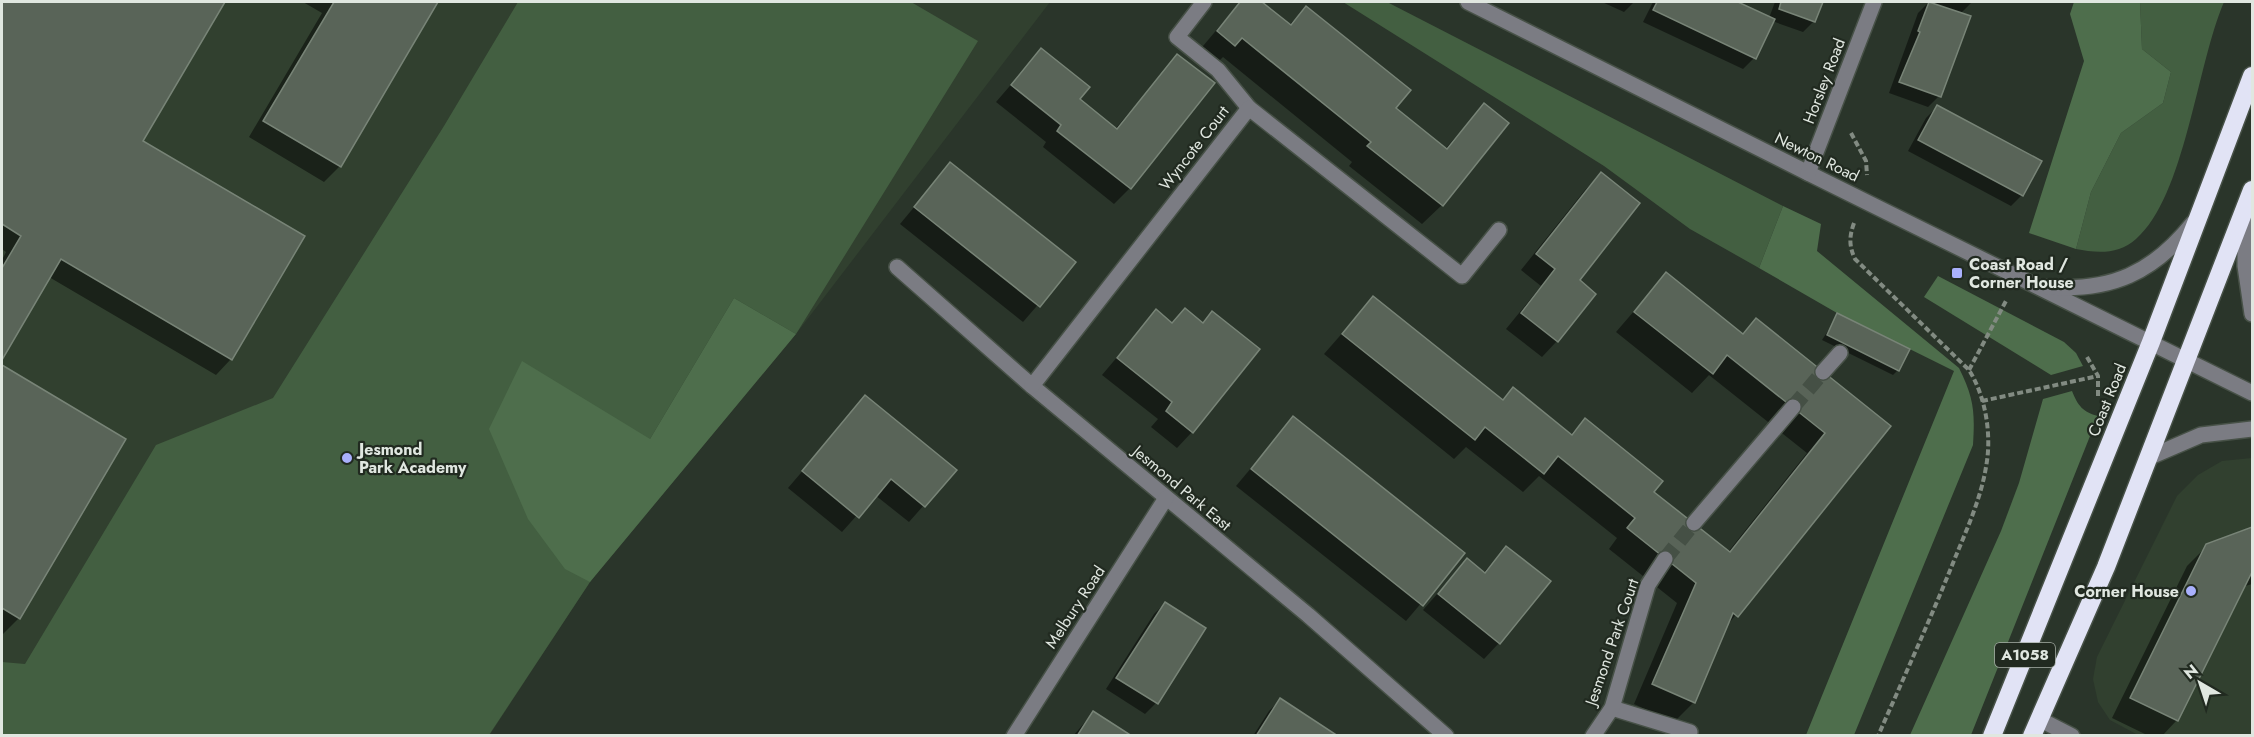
<svg xmlns="http://www.w3.org/2000/svg" width="2254" height="737" font-family="Jost,sans-serif">
	<style>
		.built { fill: #31402f }
		.green { fill: #435f41 }
		.forest { fill: #4e6e4c }
		.shadow { fill: #0007 }
		.building { fill: #596458; stroke: #788477; stroke-width: 1.5 }
		.lines { fill: none; stroke-linecap: round; stroke-linejoin: round }
		.minor-tunnel { stroke: #455045; stroke-width: 15; stroke-dasharray: 15 8; stroke-linecap: butt }
		.minor-casing { stroke: #475147; stroke-width: 18 }
		.highway-casing { stroke: #475147; stroke-width: 21 }
		.path { stroke: #828b82; stroke-width: 4; stroke-dasharray: 6 3; stroke-linecap: butt }
		.minor { stroke: #7b7c83; stroke-width: 15 }
		.highway { stroke: #e1e3f5; stroke-width: 18 }
		.poi-dot { fill: #a9b0fc; stroke: #212a20; stroke-width: 2 }
		.labels { text-anchor: middle; dominant-baseline: central; stroke-width: 4.5; stroke-linejoin: round; paint-order: stroke }
		.shield { fill: #212a20; stroke: #a7aea6; stroke-width: 1.5 }
		.shield-label { font-size: 15px; font-weight: bold; fill: #e0e7e0 }
		.street-label { font-size: 16px; fill: #e0e7e0; stroke: #212a20 }
		.poi-label { font-size: 16px; font-weight: bold; fill: #e0e7e0; stroke: #212a20; text-anchor: start }
	</style>
	<rect width="100%" height="100%" fill="#2a352a"/>
	<!-- built -->
	<g class="built">
		<polygon points="2,2 1050,2 796,334 590,582 489,736 2,735"/>
		<polygon points="2252,458 2252,735 2138,735 2110,720 2098,702 2093,679 2097,657 2177,496 2198,475 2222,461"/>
	</g>
	<!-- green -->
	<g class="green">
		<polygon points="518,2 911,2 978,41 796,334 734,298 650,439 590,582 489,735 2,736 2,662 25,664 156,445 273,398 444,126"/>
		<polygon points="1343,2 1387,2 1783,206 1759,268 1690,229 1604,166"/>
		<path d="M2140 2H2224C2197 64 2185 197 2136 239 2119 255 2096 253 2076 249L2091 192 2121 133 2163 103 2171 72 2142 49Z"/>
	</g>
	<!-- forest -->
	<g class="forest">
		<polygon points="2074,2 2140,2 2142,49 2171,72 2163,103 2121,133 2091,192 2076,249 2029,233 2084,61 2070,14"/>
		<path d="M1783 206 1821 224 1817 251 1959 368C1974 398 1975 412 1973 445L1854 735H1806L1954 371 1837 313 1759 268Z"/>
		<polygon points="1938,276 2064,342 2076,353 2083,366 2051,375 1924,297"/>
		<polygon points="734,298 796,334 590,582 565,569 528,519 489,429 522,361 650,439"/>
		<path d="M2072 391C2078 406 2083 412 2098 416L1971 735H1910L2001 531 2019 483 2043 399Z"/>
	</g>
	<!-- shadow -->
	<g class="shadow">
		<polygon points="2,2 223,2 141,142 231,359 216,375 49,277 2,357 2,260 6,252 2,249"/>
		<polygon points="303,2 436,2 340,166 324,182 249,137 322,13"/>
		<polygon points="1240,2 1260,2 1289,25 1306,8 1394,109 1445,149 1484,105 1442,205 1422,224 1349,166 1352,162 1223,57 1215,65 1198,52"/>
		<polygon points="1602,2 1634,2 1624,12"/>
		<polygon points="1653,2 1734,2 1769,18 1775,2 1821,2 1814,21 1803,32 1772,21 1754,58 1743,69 1643,22"/>
		<polygon points="1929,2 1972,2 1960,14 1939,96 1928,107 1889,93 1918,13"/>
		<polygon points="1041,50 1078,99 1115,129 1178,56 1213,84 1130,188 1114,204 1043,147 1046,142 996,102"/>
		<polygon points="1937,107 2022,195 2011,206 1908,151 1926,118"/>
		<polygon points="950,164 1074,263 1023,322 900,224"/>
		<polygon points="1601,174 1578,281 1557,341 1542,357 1506,329 1541,286 1521,270 1585,190"/>
		<polygon points="1666,274 1742,334 1756,320 1889,426 1726,627 1694,702 1674,722 1634,704 1677,603 1609,549 1617,538 1539,476 1523,492 1466,447 1454,459 1324,354 1373,298 1501,401 1513,389 1570,435 1585,420 1652,492 1728,552 1807,453 1709,375 1692,393 1616,332"/>
		<polygon points="1185,310 1202,323 1213,313 1192,432 1177,448 1151,427 1158,419 1102,375 1156,311 1171,323"/>
		<polygon points="1838,315 1898,370 1893,375 1822,340"/>
		<polygon points="2,367 124,439 19,618 3,634"/>
		<polygon points="866,397 955,470 909,522 875,495 842,532 788,488"/>
		<polygon points="1293,418 1463,554 1406,621 1236,486"/>
		<polygon points="2252,528 2252,584 2242,587 2177,720 2162,736 2149,736 2112,718 2187,566 2207,546"/>
		<polygon points="1506,548 1499,643 1484,659 1423,610 1467,560 1483,573"/>
		<polygon points="1165,603 1204,629 1156,703 1145,714 1106,689 1154,614"/>
		<polygon points="1280,700 1336,736 1253,736 1269,711"/>
		<polygon points="1093,713 1129,736 1073,736"/>
	</g>
	<!-- building -->
	<g class="building">
		<polygon points="2,2 225,2 143,141 305,236 232,360 61,259 2,360 2,268 21,236 2,224"/>
		<polygon points="334,2 438,2 341,167 263,121"/>
		<polygon points="1240,2 1262,2 1291,25 1306,6 1411,90 1396,108 1447,149 1484,103 1509,123 1443,206 1367,146 1371,142 1242,38 1235,46 1217,31"/>
		<polygon points="1657,2 1738,2 1775,19 1756,59 1653,10"/>
		<polygon points="1781,2 1823,2 1815,22 1779,9"/>
		<polygon points="1929,2 1971,16 1941,97 1899,82 1920,32 1918,31"/>
		<polygon points="1041,48 1090,87 1080,99 1117,129 1177,54 1215,83 1131,189 1057,131 1061,125 1011,85"/>
		<polygon points="1937,105 2042,161 2023,196 1918,140"/>
		<polygon points="950,162 1076,262 1040,307 914,207"/>
		<polygon points="1601,172 1640,203 1580,280 1596,294 1558,342 1521,313 1555,269 1536,254"/>
		<polygon points="1666,272 1743,334 1756,318 1891,426 1738,617 1733,613 1695,703 1652,684 1696,583 1627,528 1635,518 1558,456 1544,474 1485,427 1475,440 1342,334 1373,296 1503,400 1513,387 1572,435 1585,418 1663,481 1654,492 1730,552 1825,433 1727,355 1713,374 1634,312"/>
		<polygon points="1185,308 1203,323 1212,311 1260,349 1193,433 1166,411 1172,402 1117,358 1156,309 1172,323"/>
		<polygon points="1837,313 1910,349 1899,371 1827,335"/>
		<polygon points="2,365 126,439 20,619 2,608"/>
		<polygon points="865,395 957,470 925,507 891,479 859,518 802,471"/>
		<polygon points="1293,416 1465,553 1423,606 1251,469"/>
		<polygon points="2252,527 2252,572 2178,721 2130,698 2206,544"/>
		<polygon points="1506,546 1551,581 1500,644 1438,594 1467,558 1485,573"/>
		<polygon points="1165,602 1206,628 1158,704 1116,678"/>
		<polygon points="1280,698 1338,736 1256,736"/>
		<polygon points="1093,711 1132,736 1077,736"/>
	</g>
	<g class="lines">
		<!-- minor-tunnel -->
		<g class="minor-tunnel">
			<polyline points="1793,407 1823,372"/>
			<polyline points="1665,559 1694,523"/>
		</g>
		<!-- minor casing -->
		<g class="minor-casing">
			<g id="minor">
				<polyline points="1204,2 1177,37 1218,70 1249,108"/>
				<polyline points="1468,2 1808,173 2252,393"/>
				<polyline points="1808,173 1874,2"/>
				<polyline points="2245,215 2245,266 2252,314"/>
				<polyline points="897,267 1032,386 1308,615 1446,736"/>
				<path d="M2047 287C2111 292 2153 273 2193 223"/>
				<polyline points="1823,372 1840,353"/>
				<polyline points="1032,386 1249,108 1462,276 1499,230"/>
				<polyline points="2150,457 2201,435 2252,429"/>
				<polyline points="1694,523 1793,407"/>
				<polyline points="1612,708 1690,732"/>
				<polyline points="2039,719 2072,736"/>
				<polyline points="1014,736 1166,498"/>
				<polyline points="1593,736 1612,708 1648,585 1665,559"/>
			</g>
		</g>
		<!-- highway casing -->
		<g class="highway-casing">
			<g id="highway">
				<polyline points="1992,736 2151,342 2252,76"/>
				<polyline points="2032,736 2106,567 2252,190"/>
			</g>
		</g>
		<!-- path -->
		<g class="path">
			<polyline points="1851,133 1866,161 1867,175"/>
			<path d="M1854 223C1849 237 1849 246 1855 259L1969 370C1986 397 1992 436 1986 467 1981 498 1967 529 1955 558 1931 618 1904 677 1878 736"/>
			<polyline points="2087,357 2098,376 2098,398"/>
			<polyline points="1969,370 2007,299"/>
			<polyline points="1982,401 2098,376"/>
		</g>
		<!-- minor -->
		<use href="#minor" class="minor"/>
		<!-- highway -->
		<use href="#highway" class="highway"/>
	</g>
	<!-- markers -->
	<g class="poi-dot">
		<rect x="1951" y="267" width="12" height="12" rx="3"/>
		<circle cx="347" cy="458" r="6"/>
		<circle cx="2191" cy="591" r="6"/>
	</g>
	<g class="labels">
		<!-- shield labels -->
		<rect class="shield" x="1995" y="643" width="60" height="24" rx="4.5"/>
		<g class="shield-label">
			<text x="2025" y="655">A1058</text>
		</g>
		<!-- street labels -->
		<g class="street-label">
			<text transform="translate(1824 81) rotate(-69)">Horsley Road</text>
			<text transform="translate(1194 148) rotate(-52)">Wyncote Court</text>
			<text transform="translate(1817 157) rotate(26)">Newton Road</text>
			<text transform="translate(2107 400) rotate(-68)">Coast Road</text>
			<text transform="translate(1182 488) rotate(40)">Jesmond Park East</text>
			<text transform="translate(1075 607) rotate(-57)">Melbury Road</text>
			<text transform="translate(1612 642) rotate(-71)">Jesmond Park Court</text>
		</g>
		<!-- poi labels -->
		<g class="poi-label">
			<text x="1969" y="264">Coast Road /<tspan x="1969" dy="18">Corner House</tspan></text>
			<text x="359" y="449">Jesmond<tspan x="359" dy="18">Park Academy</tspan></text>
			<text x="2179" y="591" text-anchor="end">Corner House</text>
		</g>
	</g>
	<!-- border -->
	<rect width="2254" height="737" fill="none" stroke="#e0e7e0" stroke-width="6"/>
	<!-- north arrow -->
	<g transform="translate(2200 683) rotate(321)" stroke="#212a20" stroke-width="4.5" paint-order="stroke">
	<path d="M0-4.5L10 22L0 15L-10 22Z" fill="#e0e7e0"/>
	<text y="-9" font-size="16" font-weight="bold" text-anchor="middle" fill="#e0e7e0">N</text>
	</g>
</svg>
